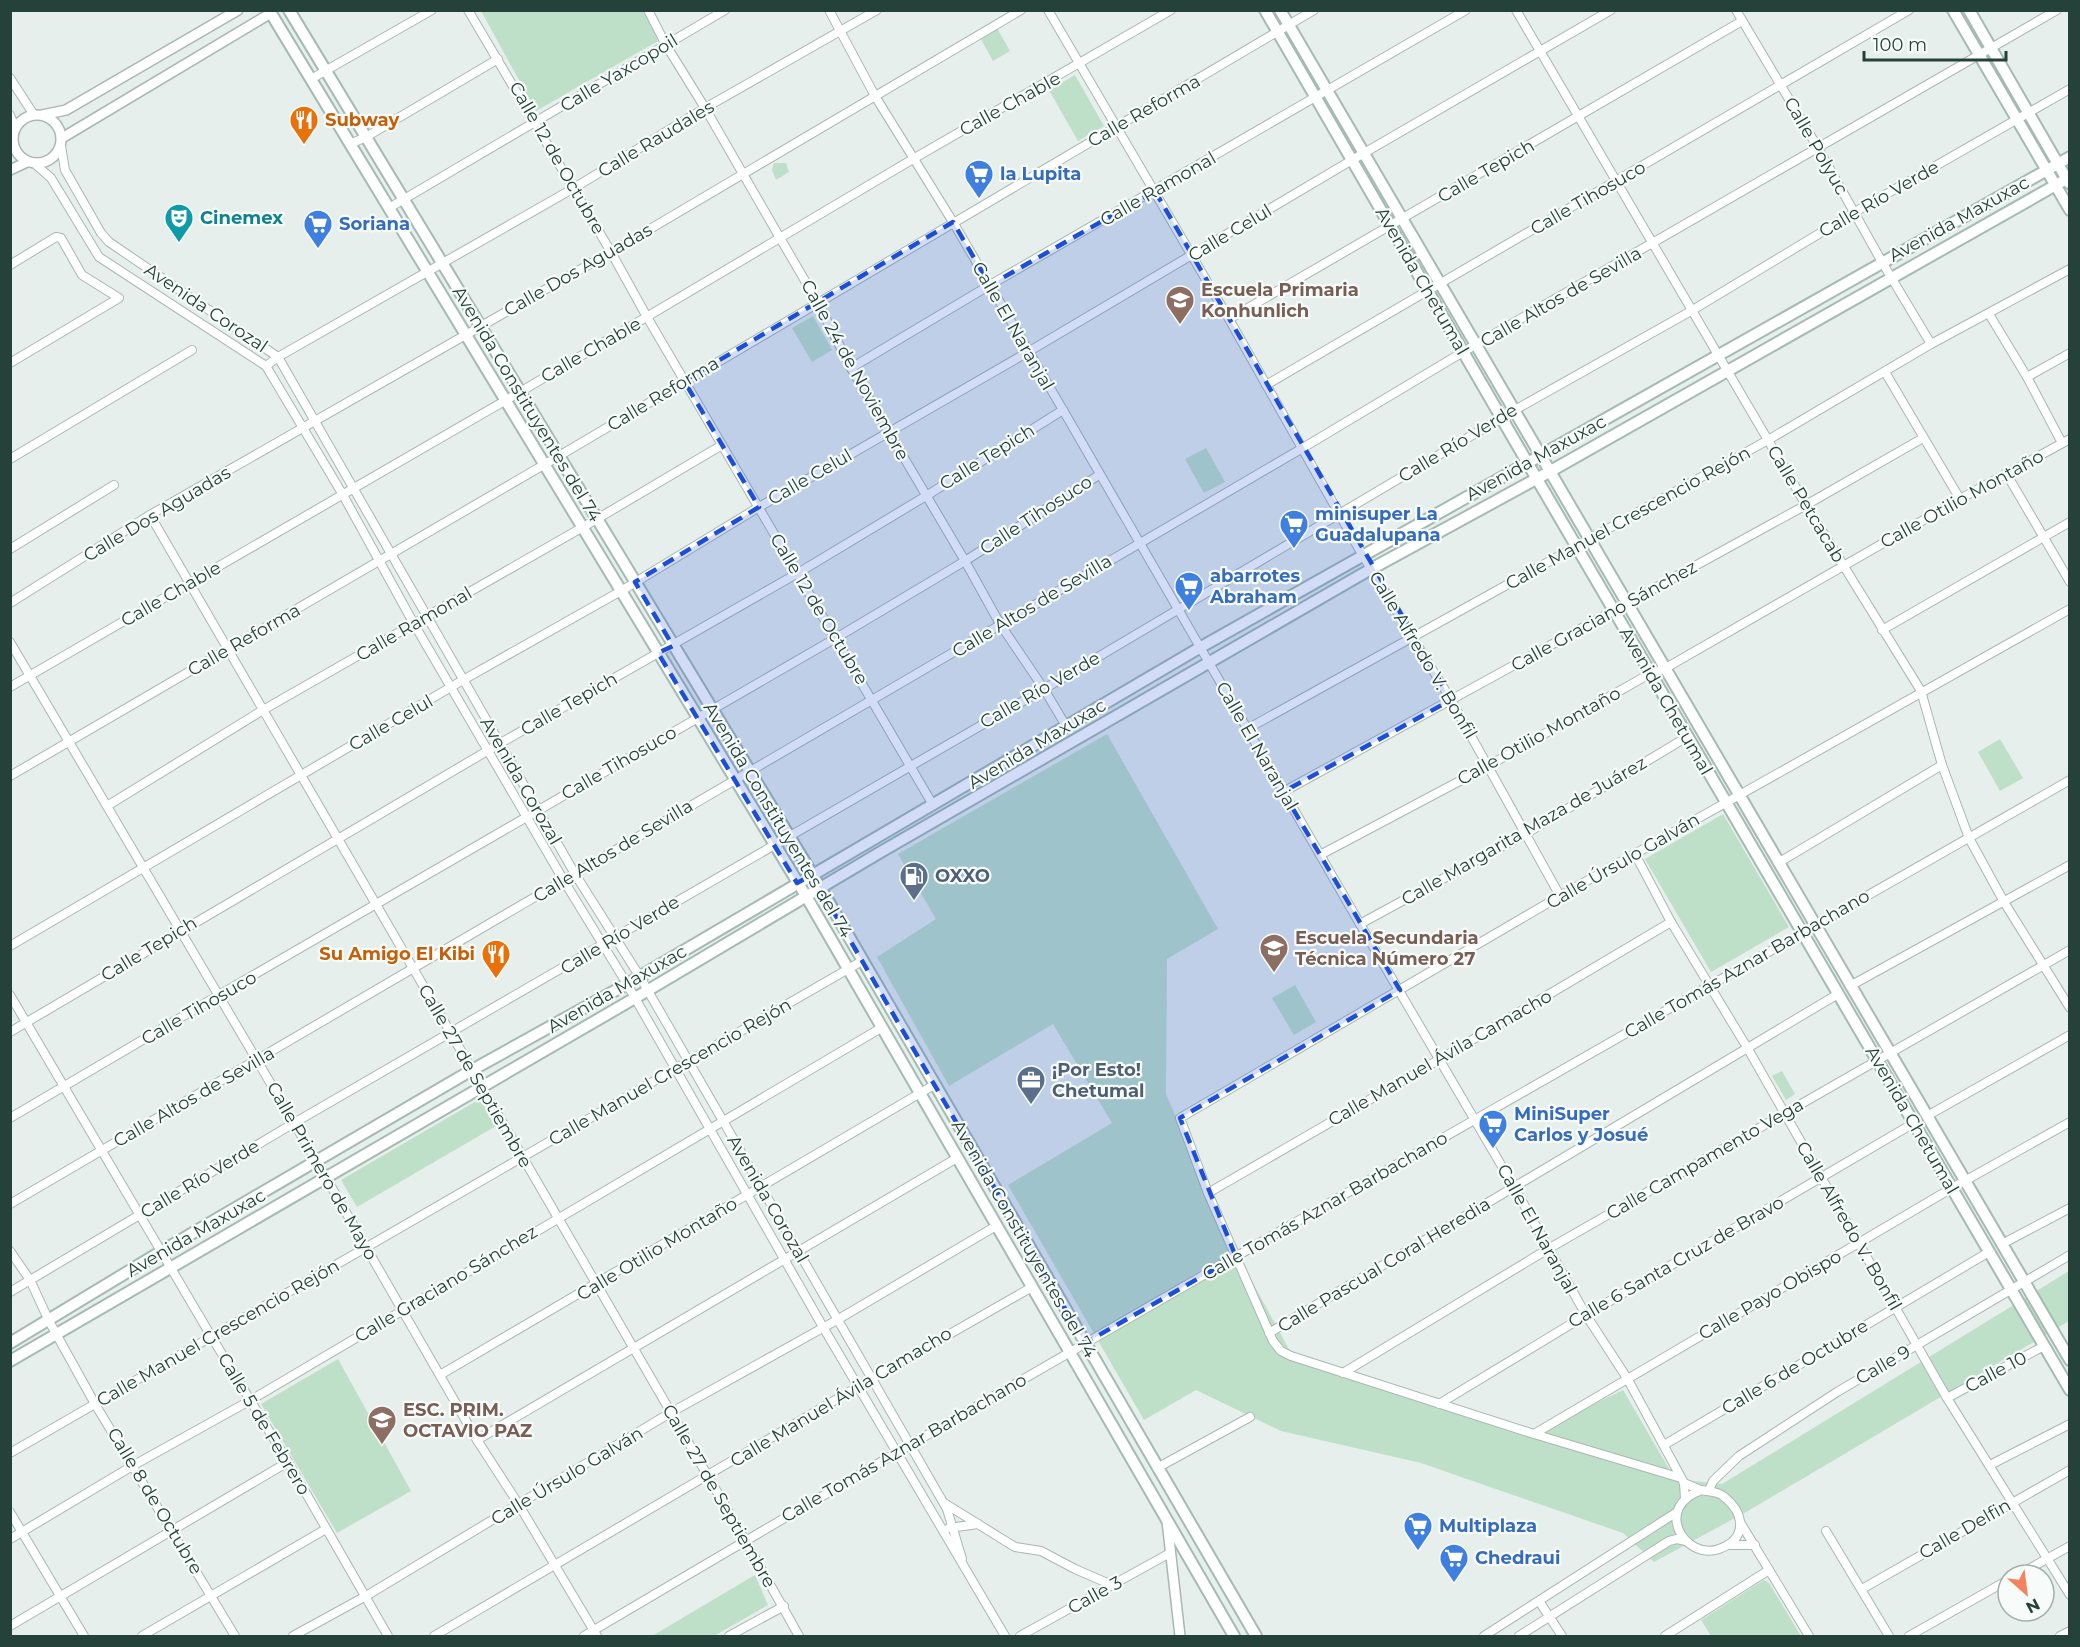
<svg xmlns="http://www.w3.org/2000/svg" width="2080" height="1647" font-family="Montserrat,sans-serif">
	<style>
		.green { fill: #bfe0c8 }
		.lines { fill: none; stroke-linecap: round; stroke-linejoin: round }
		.minor-casing { stroke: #a8b8b2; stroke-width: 10 }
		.tertiary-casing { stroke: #a8b8b2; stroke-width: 12 }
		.secondary-casing { stroke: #a4bbb3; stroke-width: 14 }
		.minor { stroke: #fff; stroke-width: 8 }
		.tertiary { stroke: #fff; stroke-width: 9 }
		.secondary { stroke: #fff; stroke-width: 10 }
		.marked { fill: #1d4ed8; fill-opacity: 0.2; stroke: #1d4ed8; stroke-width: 4.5; stroke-dasharray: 12 8; stroke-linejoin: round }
		.labels { text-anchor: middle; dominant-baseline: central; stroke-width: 4.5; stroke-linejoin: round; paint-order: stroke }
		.street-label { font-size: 18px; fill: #24423a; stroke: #f7fbf9 }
		.food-label { font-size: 18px; font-weight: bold; fill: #c56008; stroke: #f7fbf9; text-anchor: start }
		.shop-label { font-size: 18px; font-weight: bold; fill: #366cbe; stroke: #f7fbf9; text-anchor: start }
		.culture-label { font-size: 18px; font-weight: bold; fill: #0d838f; stroke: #f7fbf9; text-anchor: start }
		.education-label { font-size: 18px; font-weight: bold; fill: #785e54; stroke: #f7fbf9; text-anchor: start }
		.service-label { font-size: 18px; font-weight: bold; fill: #4e5e75; stroke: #f7fbf9; text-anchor: start }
	</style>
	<rect width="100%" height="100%" fill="#e6efeb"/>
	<!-- green -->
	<g class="green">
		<polygon points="481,11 645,11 658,41 536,111"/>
		<polygon points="997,28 1010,51 993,61 981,39"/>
		<polygon points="1075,75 1104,126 1078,141 1049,90"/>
		<polygon points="774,163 786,163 789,172 776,180 772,170"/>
		<polygon points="813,316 832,350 812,362 792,328"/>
		<polygon points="1206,448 1225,482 1204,493 1185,459"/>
		<polygon points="1107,734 1218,929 1167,959 1166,1094 1231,1243 1290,1351 1537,1432 1623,1390 1675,1479 1722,1484 2069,1271 2069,1321 1748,1511 1654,1562 1623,1533 1421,1463 1281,1431 1196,1390 1144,1420 1008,1185 1112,1123 1053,1024 949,1086 877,957 936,919 898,854"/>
		<polygon points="2000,739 2023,778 2000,791 1978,752"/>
		<polygon points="1723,814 1789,927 1711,972 1645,859"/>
		<polygon points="1295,985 1316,1022 1294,1035 1272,998"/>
		<polygon points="1782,1071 1795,1094 1786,1100 1772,1076"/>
		<polygon points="480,1099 496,1126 357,1207 341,1180"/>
		<polygon points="338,1359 411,1491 337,1533 261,1404"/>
		<polygon points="755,1575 768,1605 714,1636 652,1636"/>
		<polygon points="1764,1580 1769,1583 1801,1636 1711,1636 1701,1620"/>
	</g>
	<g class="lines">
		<!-- minor casing -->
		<g class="minor-casing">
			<g id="minor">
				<polyline points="468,10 611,252 647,317 933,805"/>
				<polyline points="648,10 666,45 705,108 780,238 818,303 851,368 965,561 1000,624 1044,689 1066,726"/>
				<polyline points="829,10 875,96 953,222 1063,410 1360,924 1514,1187 1586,1315 1627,1378 1684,1483 1685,1499"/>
				<polyline points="1048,10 1229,319 1363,556 1451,700 1560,896"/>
				<polyline points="1516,10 1806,505 1921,691 1942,765 1969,838 2004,902 2070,1008"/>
				<polyline points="1736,10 1818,148 1882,262 1931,344"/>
				<polyline points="10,78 34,115"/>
				<polyline points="311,79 432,10"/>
				<polyline points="10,115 15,128"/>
				<polyline points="350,144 366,137 498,59"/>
				<polyline points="61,146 65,170 101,233 109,242 278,357 575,874 640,977 947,1509 962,1559"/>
				<polyline points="35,164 51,178 99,257 266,366 343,495 414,624 564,881 627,984 823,1327 1005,1636"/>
				<polyline points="389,208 725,10"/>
				<polyline points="10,265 56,237 61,238 82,275 119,298 10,363"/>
				<polyline points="1989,314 2027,377 2062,443"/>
				<polyline points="1229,319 1742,21"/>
				<polyline points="266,366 278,357 574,188 705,108 877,10"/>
				<polyline points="851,368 990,285 1466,10"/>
				<polyline points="1885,372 1960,499"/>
				<polyline points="2027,377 2070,353"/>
				<polyline points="1266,385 1909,10"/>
				<polyline points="10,459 192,350"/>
				<polyline points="2006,473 2070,582"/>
				<polyline points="150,515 745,1540 799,1636"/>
				<polyline points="10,549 114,485"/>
				<polyline points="10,603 150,515 611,252 1021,10"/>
				<polyline points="1882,630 2070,522"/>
				<polyline points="10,642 317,1162 477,1440 519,1505 597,1636"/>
				<polyline points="10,687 520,392 913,159 1171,10"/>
				<polyline points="1247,729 1768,440 1931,344 2070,269"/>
				<polyline points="10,776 559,456 1314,10"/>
				<polyline points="1283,792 1806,505 1923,438"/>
				<polyline points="107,806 263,710 597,519 722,445"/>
				<polyline points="1635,854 1671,922 1748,1049 1947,1398 2070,1595"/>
				<polyline points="1320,855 1488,766 1651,673 1664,669 1960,499 2070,439"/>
				<polyline points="1778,863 1942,765"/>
				<polyline points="1360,924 1527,833 1687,737"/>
				<polyline points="10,946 463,680 621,591 759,507 1028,352 1352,160 1611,10"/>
				<polyline points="1850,986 2070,865"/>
				<polyline points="10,995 211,1336 288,1462 388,1636"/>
				<polyline points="10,1032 499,744 798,573 926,496 1063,410"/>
				<polyline points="1927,1116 2070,1035"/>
				<polyline points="10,1118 219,995 836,638 965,561 1099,475"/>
				<polyline points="1208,1193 1440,1059 1671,922"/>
				<polyline points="10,1204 1301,449 1463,352 2057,10"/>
				<polyline points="2002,1244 2070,1208"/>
				<polyline points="10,1251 30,1280 49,1321 95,1404 235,1636"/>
				<polyline points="10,1292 294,1123 1044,689 1513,411 1691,311 1855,212 2070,89"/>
				<polyline points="1269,1333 1838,994"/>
				<polyline points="1343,1373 1548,1249 2070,950"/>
				<polyline points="440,1375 934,1085"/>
				<polyline points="1947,1398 2044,1346"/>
				<polyline points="1439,1404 1586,1315 1914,1123"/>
				<polyline points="1534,1434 1952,1188 2070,1122"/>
				<polyline points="477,1440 957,1158"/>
				<polyline points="1664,1445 1989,1252"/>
				<polyline points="10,1453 862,961"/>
				<polyline points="1990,1465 2070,1424"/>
				<polyline points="1157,1468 1250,1417"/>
				<polyline points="1681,1478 1534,1434 1291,1356 1281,1351 1273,1341 1208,1193 1180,1118 1560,896 2070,609"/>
				<path d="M1684 1483C1690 1485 1695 1488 1701 1490 1709 1492 1717 1491 1723 1496 1745 1513 1748 1539 1719 1549 1685 1561 1652 1507 1702 1490"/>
				<polyline points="1709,1490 1713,1481 1739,1456 1837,1392 2070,1255"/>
				<polyline points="944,1503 978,1524"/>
				<polyline points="10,1512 84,1636"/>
				<polyline points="1740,1522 1809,1636"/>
				<polyline points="949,1528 978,1524 1015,1547 1041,1551 1075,1569 1112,1585"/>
				<polyline points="1826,1531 1889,1636"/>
				<polyline points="10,1539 134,1465 251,1400 881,1028"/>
				<polyline points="1731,1545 1755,1545"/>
				<polyline points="2018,1575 2070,1546"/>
				<polyline points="1862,1589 2070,1470"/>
				<polyline points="1539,1601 1562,1636"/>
				<polyline points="10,1626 288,1462"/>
				<polyline points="142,1636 326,1529"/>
				<polyline points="293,1636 366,1596 670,1413 837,1320 996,1226"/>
				<polyline points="434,1636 871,1379 1032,1287"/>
				<path d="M584 1636C1076 1345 1573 1064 2070 780"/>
				<polyline points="729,1636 784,1606"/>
				<polyline points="1020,1636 1170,1553"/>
				<polyline points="1484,1636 1677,1512"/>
				<polyline points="1519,1636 1669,1541 1677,1539 1686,1541"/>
				<polyline points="1665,1636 1769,1570"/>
				<polyline points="1909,1636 2008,1580"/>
				<polyline points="2060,1636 2070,1631"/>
			</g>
		</g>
		<!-- tertiary casing -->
		<g class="tertiary-casing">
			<g id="tertiary">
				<circle cx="37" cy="139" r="24"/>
				<polyline points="42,115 66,110 238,10"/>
				<polyline points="62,138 271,13"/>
				<polyline points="10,170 27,162"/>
				<polyline points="1167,1521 1180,1636"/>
			</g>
		</g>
		<!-- secondary casing -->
		<g class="secondary-casing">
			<g id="secondary">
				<polyline points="269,10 806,896 1234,1636"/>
				<polyline points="289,10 820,887 1256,1636"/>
				<polyline points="1265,10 1527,462 2070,1390"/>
				<polyline points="1280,10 2070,1360"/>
				<polyline points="1953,10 2070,210"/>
				<polyline points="1969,10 2069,183"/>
				<polyline points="10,1343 162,1251 472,1070 627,984 1201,647 2070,157"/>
				<polyline points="10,1361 635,998 879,853 1371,569 1549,472 2070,177"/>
			</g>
		</g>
		<!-- minor -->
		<use href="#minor" class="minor"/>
		<!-- tertiary -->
		<use href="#tertiary" class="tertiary"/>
		<!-- secondary -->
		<use href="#secondary" class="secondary"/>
	</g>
	<!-- marked area -->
	<path class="marked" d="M1155 191 1451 700 1283 792 1400 990 1180 1118 1236 1257 1085 1343 812 875 797 883 658 653 673 646 635 582 759 507 684 381 953 222 990 285Z"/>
	<!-- icons -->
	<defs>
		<g id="restaurant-pin" transform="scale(1.5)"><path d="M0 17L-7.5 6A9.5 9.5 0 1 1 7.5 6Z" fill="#e8710a" stroke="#f7fbf9"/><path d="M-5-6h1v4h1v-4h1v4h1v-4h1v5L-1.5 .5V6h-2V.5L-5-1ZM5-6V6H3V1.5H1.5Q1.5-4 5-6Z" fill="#fff"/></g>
		<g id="supermarket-pin" transform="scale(1.5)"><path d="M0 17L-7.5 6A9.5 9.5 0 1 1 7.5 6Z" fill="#3f7fe0" stroke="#f7fbf9"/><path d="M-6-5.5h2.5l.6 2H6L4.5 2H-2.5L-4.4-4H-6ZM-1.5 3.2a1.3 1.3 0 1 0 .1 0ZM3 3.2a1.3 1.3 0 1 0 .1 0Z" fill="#fff"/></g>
		<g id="theatre-pin" transform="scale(1.5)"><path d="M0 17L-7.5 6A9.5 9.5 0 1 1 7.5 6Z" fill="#0f9aa8" stroke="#f7fbf9"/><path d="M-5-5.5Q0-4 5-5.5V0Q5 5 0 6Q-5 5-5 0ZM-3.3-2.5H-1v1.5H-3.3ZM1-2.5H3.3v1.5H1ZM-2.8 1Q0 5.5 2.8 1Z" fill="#fff"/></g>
		<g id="school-pin" transform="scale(1.5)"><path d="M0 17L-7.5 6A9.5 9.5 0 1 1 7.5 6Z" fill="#8d6e63" stroke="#f7fbf9"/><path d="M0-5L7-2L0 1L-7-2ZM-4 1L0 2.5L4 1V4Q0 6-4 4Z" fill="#fff"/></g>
		<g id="fuel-pin" transform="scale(1.5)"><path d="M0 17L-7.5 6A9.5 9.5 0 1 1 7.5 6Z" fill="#5c6f8a" stroke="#f7fbf9"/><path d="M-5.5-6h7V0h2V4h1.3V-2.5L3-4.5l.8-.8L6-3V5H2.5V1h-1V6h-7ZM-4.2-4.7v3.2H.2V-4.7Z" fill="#fff"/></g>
		<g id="office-pin" transform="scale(1.5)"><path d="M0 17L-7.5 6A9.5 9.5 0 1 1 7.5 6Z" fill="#5c6f8a" stroke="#f7fbf9"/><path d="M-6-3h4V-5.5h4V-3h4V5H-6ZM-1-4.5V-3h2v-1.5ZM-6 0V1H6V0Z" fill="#fff"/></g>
	</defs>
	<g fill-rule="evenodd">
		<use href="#restaurant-pin" x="304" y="120"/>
		<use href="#supermarket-pin" x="979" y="174"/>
		<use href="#theatre-pin" x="179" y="218"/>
		<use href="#supermarket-pin" x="318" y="224"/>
		<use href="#school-pin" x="1180" y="300"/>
		<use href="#supermarket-pin" x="1294" y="524"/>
		<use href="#supermarket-pin" x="1189" y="586"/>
		<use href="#fuel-pin" x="914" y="876"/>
		<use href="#school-pin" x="1274" y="948"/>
		<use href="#restaurant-pin" x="496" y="954"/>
		<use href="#office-pin" x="1031" y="1080"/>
		<use href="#supermarket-pin" x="1493" y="1124"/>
		<use href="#school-pin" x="382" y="1420"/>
		<use href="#supermarket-pin" x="1418" y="1526"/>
		<use href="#supermarket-pin" x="1454" y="1558"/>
	</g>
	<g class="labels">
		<!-- street labels -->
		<g class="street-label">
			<text transform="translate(619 73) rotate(-31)">Calle Yaxcopoil</text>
			<text transform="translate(1010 104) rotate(-29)">Calle Chable</text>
			<text transform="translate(1144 111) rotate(-30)">Calle Reforma</text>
			<text transform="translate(656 139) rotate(-31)">Calle Raudales</text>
			<text transform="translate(1816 146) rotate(60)">Calle Polyuc</text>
			<text transform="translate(557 158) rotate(60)">Calle 12 de Octubre</text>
			<text transform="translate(1486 171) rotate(-30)">Calle Tepich</text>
			<text transform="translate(1158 189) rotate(-30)">Calle Ramonal</text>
			<text transform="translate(1588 198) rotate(-30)">Calle Tihosuco</text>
			<text transform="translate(1879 199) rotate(-30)">Calle Río Verde</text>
			<text transform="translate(1959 219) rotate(-29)">Avenida Maxuxac</text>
			<text transform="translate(1230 233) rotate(-31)">Calle Celul</text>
			<text transform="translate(578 270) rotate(-30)">Calle Dos Aguadas</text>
			<text transform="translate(1422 281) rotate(60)">Avenida Chetumal</text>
			<text transform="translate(1561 297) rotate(-30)">Calle Altos de Sevilla</text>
			<text transform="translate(206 308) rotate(34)">Avenida Corozal</text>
			<text transform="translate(1013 326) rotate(60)">Calle El Naranjal</text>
			<text transform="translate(591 350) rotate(-30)">Calle Chable</text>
			<text transform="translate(855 370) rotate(61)">Calle 24 de Noviembre</text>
			<text transform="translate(663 394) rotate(-31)">Calle Reforma</text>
			<text transform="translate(527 404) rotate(59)">Avenida Constituyentes del 74</text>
			<text transform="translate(1458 443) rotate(-31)">Calle Río Verde</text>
			<text transform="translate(987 457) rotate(-32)">Calle Tepich</text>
			<text transform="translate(1536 458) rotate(-29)">Avenida Maxuxac</text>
			<text transform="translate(810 477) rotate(-30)">Calle Celul</text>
			<text transform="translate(1962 499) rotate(-29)">Calle Otilio Montaño</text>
			<text transform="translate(1806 504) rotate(59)">Calle Petcacab</text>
			<text transform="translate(157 514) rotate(-31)">Calle Dos Aguadas</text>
			<text transform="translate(1036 515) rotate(-33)">Calle Tihosuco</text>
			<text transform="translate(1628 518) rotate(-29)">Calle Manuel Crescencio Rejón</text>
			<text transform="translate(171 594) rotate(-30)">Calle Chable</text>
			<text transform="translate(1032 606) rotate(-31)">Calle Altos de Sevilla</text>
			<text transform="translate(819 609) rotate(59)">Calle 12 de Octubre</text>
			<text transform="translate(1604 616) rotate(-29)">Calle Graciano Sánchez</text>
			<text transform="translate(414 624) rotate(-30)">Calle Ramonal</text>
			<text transform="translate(244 640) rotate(-30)">Calle Reforma</text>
			<text transform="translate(1423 655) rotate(59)">Calle Alfredo V. Bonfil</text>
			<text transform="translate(1040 690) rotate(-30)">Calle Río Verde</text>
			<text transform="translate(1666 701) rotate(60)">Avenida Chetumal</text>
			<text transform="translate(569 704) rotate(-30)">Calle Tepich</text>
			<text transform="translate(391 723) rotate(-30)">Calle Celul</text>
			<text transform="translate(1539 736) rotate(-29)">Calle Otilio Montaño</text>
			<text transform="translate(1037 744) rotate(-31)">Avenida Maxuxac</text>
			<text transform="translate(1257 746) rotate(60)">Calle El Naranjal</text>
			<text transform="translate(619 763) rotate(-30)">Calle Tihosuco</text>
			<text transform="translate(521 781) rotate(60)">Avenida Corozal</text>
			<text transform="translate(778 820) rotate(59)">Avenida Constituyentes del 74</text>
			<text transform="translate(1524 831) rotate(-30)">Calle Margarita Maza de Juárez</text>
			<text transform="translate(613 851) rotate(-31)">Calle Altos de Sevilla</text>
			<text transform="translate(1623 861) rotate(-30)">Calle Úrsulo Galván</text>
			<text transform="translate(620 935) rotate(-31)">Calle Río Verde</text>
			<text transform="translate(149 949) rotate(-31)">Calle Tepich</text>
			<text transform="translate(1747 964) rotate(-30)">Calle Tomás Aznar Barbachano</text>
			<text transform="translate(617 989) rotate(-30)">Avenida Maxuxac</text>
			<text transform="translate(199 1008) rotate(-30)">Calle Tihosuco</text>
			<text transform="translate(1440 1058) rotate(-30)">Calle Manuel Ávila Camacho</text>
			<text transform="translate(670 1072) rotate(-30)">Calle Manuel Crescencio Rejón</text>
			<text transform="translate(475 1076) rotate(60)">Calle 27 de Septiembre</text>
			<text transform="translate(194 1097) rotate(-30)">Calle Altos de Sevilla</text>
			<text transform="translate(1912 1120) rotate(60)">Avenida Chetumal</text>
			<text transform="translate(1705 1159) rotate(-30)">Calle Campamento Vega</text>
			<text transform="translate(322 1171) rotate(60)">Calle Primero de Mayo</text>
			<text transform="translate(200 1179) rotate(-31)">Calle Río Verde</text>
			<text transform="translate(768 1199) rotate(60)">Avenida Corozal</text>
			<text transform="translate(1325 1206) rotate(-30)">Calle Tomás Aznar Barbachano</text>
			<text transform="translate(1849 1226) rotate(60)">Calle Alfredo V. Bonfil</text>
			<text transform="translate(1537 1229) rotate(61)">Calle El Naranjal</text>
			<text transform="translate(196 1233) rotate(-30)">Avenida Maxuxac</text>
			<text transform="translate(1024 1239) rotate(60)">Avenida Constituyentes del 74</text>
			<text transform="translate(657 1249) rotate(-31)">Calle Otilio Montaño</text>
			<text transform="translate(1676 1262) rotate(-30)">Calle 6 Santa Cruz de Bravo</text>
			<text transform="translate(1384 1265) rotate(-31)">Calle Pascual Coral Heredia</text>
			<text transform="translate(446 1284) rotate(-31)">Calle Graciano Sánchez</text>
			<text transform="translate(1770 1295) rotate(-30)">Calle Payo Obispo</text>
			<text transform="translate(218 1333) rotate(-30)">Calle Manuel Crescencio Rejón</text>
			<text transform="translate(1883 1365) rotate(-30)">Calle 9</text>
			<text transform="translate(1795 1367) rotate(-31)">Calle 6 de Octubre</text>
			<text transform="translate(1996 1372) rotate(-28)">Calle 10</text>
			<text transform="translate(841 1397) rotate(-31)">Calle Manuel Ávila Camacho</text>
			<text transform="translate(264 1424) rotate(59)">Calle 5 de Febrero</text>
			<text transform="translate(904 1448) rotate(-30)">Calle Tomás Aznar Barbachano</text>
			<text transform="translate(567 1476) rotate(-31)">Calle Úrsulo Galván</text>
			<text transform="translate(719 1496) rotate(60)">Calle 27 de Septiembre</text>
			<text transform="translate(155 1501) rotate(59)">Calle 8 de Octubre</text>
			<text transform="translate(1965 1529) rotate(-30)">Calle Delfin</text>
			<text transform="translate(1095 1595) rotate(-29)">Calle 3</text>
		</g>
		<!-- food labels -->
		<g class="food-label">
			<text x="325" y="120">Subway</text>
			<text x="475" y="954" text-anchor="end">Su Amigo El Kibi</text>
		</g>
		<!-- shop labels -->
		<g class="shop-label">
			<text x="1000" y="174">la Lupita</text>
			<text x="339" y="224">Soriana</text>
			<text x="1315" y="514">minisuper La<tspan x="1315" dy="21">Guadalupana</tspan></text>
			<text x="1210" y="576">abarrotes<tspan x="1210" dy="21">Abraham</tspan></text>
			<text x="1514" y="1114">MiniSuper<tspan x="1514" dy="21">Carlos y Josué</tspan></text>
			<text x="1439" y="1526">Multiplaza</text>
			<text x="1475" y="1558">Chedraui</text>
		</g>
		<!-- culture labels -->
		<g class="culture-label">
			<text x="200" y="218">Cinemex</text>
		</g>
		<!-- education labels -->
		<g class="education-label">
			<text x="1201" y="290">Escuela Primaria<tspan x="1201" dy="21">Konhunlich</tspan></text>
			<text x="1295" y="938">Escuela Secundaria<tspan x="1295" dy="21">Técnica Número 27</tspan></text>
			<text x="403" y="1410">ESC. PRIM.<tspan x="403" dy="21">OCTAVIO PAZ</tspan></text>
		</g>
		<!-- service labels -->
		<g class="service-label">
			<text x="935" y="876">OXXO</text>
			<text x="1052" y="1070">¡Por Esto!<tspan x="1052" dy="21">Chetumal</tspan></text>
		</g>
	</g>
	<!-- border -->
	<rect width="2080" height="1647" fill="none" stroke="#24423a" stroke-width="24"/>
	<!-- north arrow -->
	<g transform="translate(2026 1593) rotate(152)"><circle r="28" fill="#f7fbf9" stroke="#a3b1ad" stroke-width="1.5"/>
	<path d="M0-4.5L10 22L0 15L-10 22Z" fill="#f4845f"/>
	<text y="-9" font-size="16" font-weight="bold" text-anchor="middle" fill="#24423a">N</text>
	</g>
	<!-- scale -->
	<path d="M1864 51v9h142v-9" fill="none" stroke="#24423a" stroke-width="3"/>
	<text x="1873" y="51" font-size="18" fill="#24423a" stroke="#f7fbf9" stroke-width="4.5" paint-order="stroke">100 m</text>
</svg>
